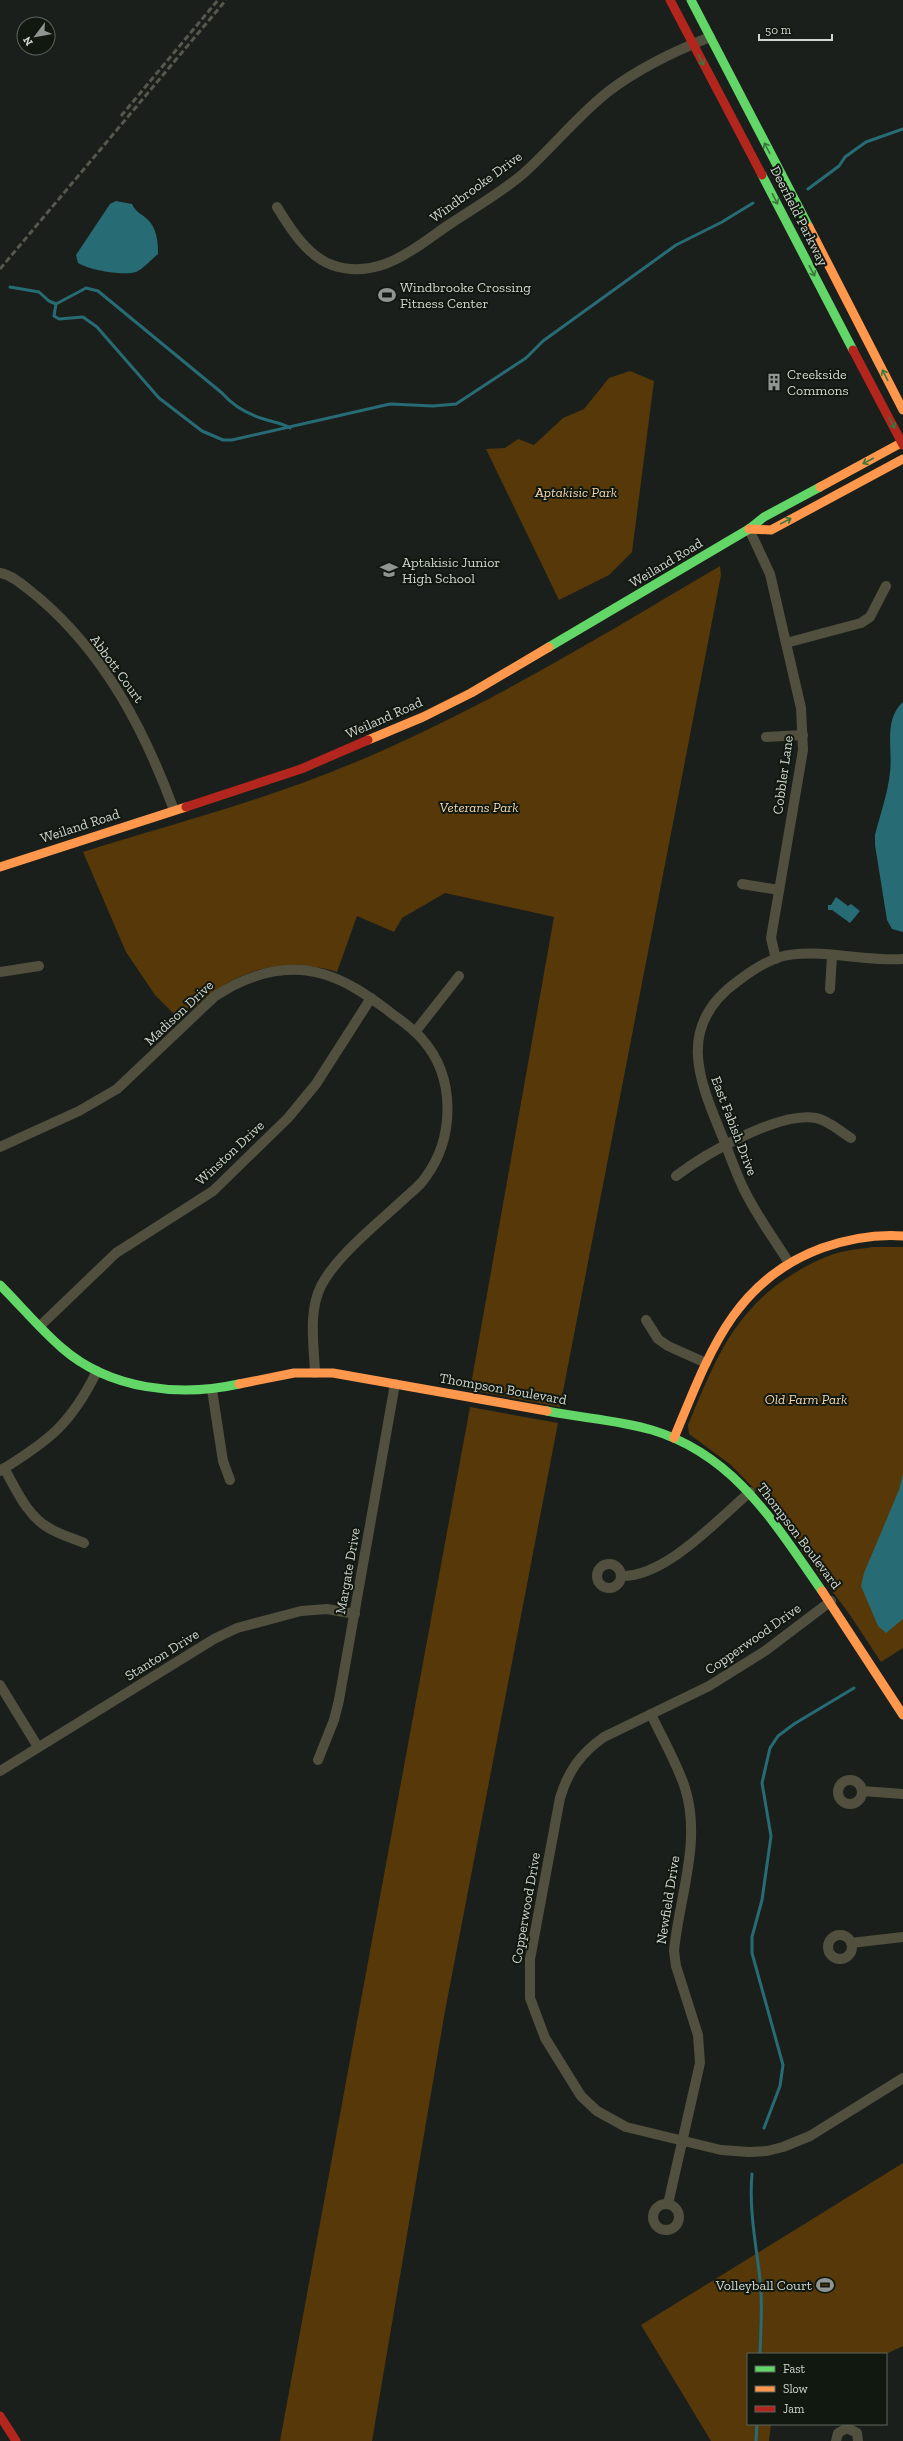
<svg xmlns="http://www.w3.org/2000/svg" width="903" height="2441" font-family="'Zilla Slab',serif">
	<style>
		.green { fill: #563809 }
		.water { fill: #276b75 }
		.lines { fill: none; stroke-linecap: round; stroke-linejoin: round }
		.stream { stroke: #276b75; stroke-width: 3 }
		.street { stroke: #51503e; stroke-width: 10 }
		.fast { stroke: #63d668; stroke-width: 9 }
		.slow { stroke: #ff974d; stroke-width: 9 }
		.jam { stroke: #b3261e; stroke-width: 9 }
		.rail { stroke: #56574d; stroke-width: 3; stroke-dasharray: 6 3; stroke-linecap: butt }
		.oneway { stroke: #3a773c }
		.labels { text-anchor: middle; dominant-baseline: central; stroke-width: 4; stroke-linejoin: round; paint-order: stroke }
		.street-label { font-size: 14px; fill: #d1d5d0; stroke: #111810 }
		.poi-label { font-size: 14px; fill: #d1d5d0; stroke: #111810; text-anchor: start }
		.park-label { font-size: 14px; font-style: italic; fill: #f5d5af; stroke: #111810 }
	</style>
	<rect width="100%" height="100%" fill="#1b1f1b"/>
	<!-- green -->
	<g class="green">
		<polygon points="630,371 654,381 632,552 609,575 559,600 486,449 505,448 518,439 534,445 563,418 584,409 609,378"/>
		<path d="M720 566 721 575 560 1407 470 1390 554 917 445 893 402 918 394 932 357 916 337 972C323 967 310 966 295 966 245 964 216 988 180 1020L155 995 126 952 83 852C156 829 232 809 305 782 452 728 586 645 720 566Z"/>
		<path d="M873 1247H903V1648L881 1662 850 1615 764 1499 731 1465 689 1434 688 1425C714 1363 733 1311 793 1274 806 1266 819 1259 834 1254 846 1250 860 1249 873 1247Z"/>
		<polygon points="470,1407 558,1423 445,2011 372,2441 280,2441"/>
		<polygon points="903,2163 903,2346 886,2354 748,2354 748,2424 771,2424 769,2441 711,2441 641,2325"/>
	</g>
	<!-- water -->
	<g class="water">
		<path d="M116 201 132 204C136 213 141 213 147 219 157 228 158 242 158 254 152 259 143 269 136 272 122 276 90 270 78 263L76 255 110 204Z"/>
		<path d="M903 702V932L892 929 887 920 875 845V835C880 815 888 793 890 772 893 749 883 720 903 702Z"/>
		<polygon points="836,897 848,906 851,904 860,911 850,923 832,910 828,910 828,905 831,905"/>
		<polygon points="903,1474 903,1619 886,1633 878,1626 861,1586 864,1573 899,1490"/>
	</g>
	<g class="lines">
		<!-- stream -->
		<g class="stream">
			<polyline points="808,189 839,166 845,157 866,142 903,129"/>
			<polyline points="10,287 39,292 49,301 56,304 54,316 59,319 83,317 97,327 159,398 202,431 223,440 232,440 390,404 433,406 456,404 526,358 543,341 676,245 722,222 753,203"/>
			<path d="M56 304 86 288 98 291 222 393C234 407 249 415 267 420 276 423 282 423 290 428"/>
			<polyline points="764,2128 780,2086 783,2065 752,1953 752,1937 762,1900 771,1836 762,1783 770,1748 778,1736 794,1724 854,1688"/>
			<path d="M752 2174C749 2206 755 2239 759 2271 763 2299 761 2326 760 2354"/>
			<polyline points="756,2441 757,2424"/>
		</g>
		<!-- street -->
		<g class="street">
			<path d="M277 207C290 228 307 256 332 265 349 271 368 270 385 264 407 256 428 239 447 226 472 209 501 193 524 173 553 147 578 115 609 91 639 68 675 51 710 37"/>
			<polyline points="749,529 770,574 801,708 803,750 771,938 776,959"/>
			<path d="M0 573C15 576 26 588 38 597 105 654 144 729 174 810"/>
			<polyline points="786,643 861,623 870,617 886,586"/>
			<polyline points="766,737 803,735"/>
			<polyline points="742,884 779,890"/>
			<polyline points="0,972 39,966"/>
			<polyline points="830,989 832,956"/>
			<polyline points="415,1032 459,976"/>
			<path d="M0 1147 79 1111 117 1089 214 997C247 975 284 963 323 974 347 981 367 995 386 1009 398 1019 412 1027 422 1039 456 1077 455 1138 425 1178 420 1186 411 1192 405 1198 379 1222 337 1255 321 1286 308 1312 314 1345 315 1373"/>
			<path d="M676 1176C705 1154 779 1111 816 1118 828 1120 841 1132 851 1138"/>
			<path d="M789 1263C773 1237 753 1211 741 1183 734 1168 729 1153 723 1138 699 1080 675 1026 738 981 751 971 764 962 780 957 815 947 864 962 903 959"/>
			<polyline points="646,1320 658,1339 668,1346 706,1363"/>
			<polyline points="40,1326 116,1253 213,1191 288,1118 316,1084 371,998"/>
			<polyline points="212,1390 223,1461 230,1480"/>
			<path d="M4 1468C16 1489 27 1516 49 1528 60 1535 73 1538 84 1543"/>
			<path d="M0 1471C50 1440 71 1424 97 1371"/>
			<circle cx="609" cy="1576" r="12"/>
			<path d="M621 1576C666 1577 717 1520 750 1492"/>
			<path d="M831 1601 765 1651 709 1686 604 1737C581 1753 568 1771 560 1798L530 1959V1998L545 2038 581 2096 597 2111 626 2127 721 2150 749 2152 767 2151 783 2147 810 2136 903 2078"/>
			<polyline points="0,1685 38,1747"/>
			<path d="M651 1714C662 1738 677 1763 685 1788 702 1841 679 1898 674 1951L676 1966 698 2035 700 2063 668 2204"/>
			<polyline points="318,1760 334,1720 339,1700 395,1384"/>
			<polyline points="0,1771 214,1639 237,1628 301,1611 327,1609 355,1614"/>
			<circle cx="850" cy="1792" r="12"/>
			<polyline points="862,1791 903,1794"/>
			<circle cx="840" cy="1947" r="12"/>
			<polyline points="851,1943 903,1937"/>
			<circle cx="666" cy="2217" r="13"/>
			<polyline points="836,2441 838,2433 847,2428 857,2433 858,2441"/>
		</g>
		<!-- fast -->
		<g class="fast">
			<polyline points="691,0 809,227"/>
			<polyline points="762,175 853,350"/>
			<polyline points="549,647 749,529 764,517 820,487"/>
			<path d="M0 1285C21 1306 40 1329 62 1348 110 1390 180 1397 239 1384"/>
			<path d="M547 1411C581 1418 619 1420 652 1430 735 1455 775 1524 822 1591"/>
		</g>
		<!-- slow -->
		<g class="slow">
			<polyline points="809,227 903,410"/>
			<polyline points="820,487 903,442"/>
			<polyline points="749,529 771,530 903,459"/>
			<polyline points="368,740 423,717 471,693 549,647"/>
			<polyline points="0,867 186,807"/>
			<polyline points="239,1384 294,1373 333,1373 547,1411"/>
			<path d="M674 1438C708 1357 732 1281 822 1248 848 1239 875 1234 903 1236"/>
			<polyline points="822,1591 903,1715"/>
		</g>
		<!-- jam -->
		<g class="jam">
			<polyline points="670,0 762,175"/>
			<polyline points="853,350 903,445"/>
			<polyline points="186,807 301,769 368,740"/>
			<polyline points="0,2416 16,2441"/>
		</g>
		<!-- rail -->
		<g class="rail">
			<polyline points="121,116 218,0"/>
			<polyline points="0,269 226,0"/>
		</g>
	</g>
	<!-- one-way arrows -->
	<defs><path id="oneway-shaft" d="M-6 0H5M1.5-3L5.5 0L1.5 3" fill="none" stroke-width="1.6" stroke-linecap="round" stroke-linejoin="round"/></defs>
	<g class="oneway">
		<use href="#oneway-shaft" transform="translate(701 60) rotate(63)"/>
		<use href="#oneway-shaft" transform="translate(767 148) rotate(-118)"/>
		<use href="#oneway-shaft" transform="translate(775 199) rotate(63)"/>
		<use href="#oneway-shaft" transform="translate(812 271) rotate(62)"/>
		<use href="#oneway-shaft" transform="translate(885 375) rotate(-117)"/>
		<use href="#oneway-shaft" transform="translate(892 423) rotate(62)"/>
		<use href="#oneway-shaft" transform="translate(868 461) rotate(152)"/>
		<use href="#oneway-shaft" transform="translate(786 521) rotate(-28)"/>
	</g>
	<!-- icons -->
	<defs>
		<g id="stadium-bare" transform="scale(1.38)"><path d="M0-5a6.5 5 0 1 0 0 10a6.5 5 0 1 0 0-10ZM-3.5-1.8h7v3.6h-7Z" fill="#919591" stroke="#111810" stroke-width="2.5" paint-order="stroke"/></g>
		<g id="building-bare" transform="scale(1.38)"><path d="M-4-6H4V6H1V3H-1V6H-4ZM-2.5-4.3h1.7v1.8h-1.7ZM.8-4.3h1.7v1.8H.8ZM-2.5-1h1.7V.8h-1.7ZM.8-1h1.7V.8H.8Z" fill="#919591" stroke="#111810" stroke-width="2.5" paint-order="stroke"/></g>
		<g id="school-bare" transform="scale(1.38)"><path d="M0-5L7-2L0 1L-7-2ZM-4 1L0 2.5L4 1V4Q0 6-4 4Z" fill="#919591" stroke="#111810" stroke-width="2.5" paint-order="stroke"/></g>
	</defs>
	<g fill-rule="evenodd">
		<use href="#stadium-bare" x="387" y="295"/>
		<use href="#building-bare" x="774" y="382"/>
		<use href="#school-bare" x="389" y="570"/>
		<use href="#stadium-bare" x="825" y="2285"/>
	</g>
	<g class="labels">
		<!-- street labels -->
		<g class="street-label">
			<text transform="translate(476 187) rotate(-36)">Windbrooke Drive</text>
			<text transform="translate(799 216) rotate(63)">Deerfield Parkway</text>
			<text transform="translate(666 563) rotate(-31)">Weiland Road</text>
			<text transform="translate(117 669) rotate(54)">Abbott Court</text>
			<text transform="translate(384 718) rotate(-24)">Weiland Road</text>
			<text transform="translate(783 775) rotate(-82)">Cobbler Lane</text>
			<text transform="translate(80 826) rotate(-18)">Weiland Road</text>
			<text transform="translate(179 1013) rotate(-43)">Madison Drive</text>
			<text transform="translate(734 1126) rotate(69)">East Fabish Drive</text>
			<text transform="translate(230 1153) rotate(-43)">Winston Drive</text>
			<text transform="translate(503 1389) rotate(10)">Thompson Boulevard</text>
			<text transform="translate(799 1536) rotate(53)">Thompson Boulevard</text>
			<text transform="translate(348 1571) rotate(-80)">Margate Drive</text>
			<text transform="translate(753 1639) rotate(-35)">Copperwood Drive</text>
			<text transform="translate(162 1655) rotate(-32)">Stanton Drive</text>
			<text transform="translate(668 1900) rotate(-81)">Newfield Drive</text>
			<text transform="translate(526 1908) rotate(-80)">Copperwood Drive</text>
		</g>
		<!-- poi labels -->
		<g class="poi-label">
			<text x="400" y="287">Windbrooke Crossing<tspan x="400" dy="16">Fitness Center</tspan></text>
			<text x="787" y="374">Creekside<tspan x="787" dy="16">Commons</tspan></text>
			<text x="402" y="562">Aptakisic Junior<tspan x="402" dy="16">High School</tspan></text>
			<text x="812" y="2285" text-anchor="end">Volleyball Court</text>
		</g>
		<!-- park labels -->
		<g class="park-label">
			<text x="576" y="492">Aptakisic Park</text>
			<text x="479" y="807">Veterans Park</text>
			<text x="806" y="1399">Old Farm Park</text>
		</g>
	</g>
	<!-- legend -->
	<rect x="747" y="2353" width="140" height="72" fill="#111810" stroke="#5e645d"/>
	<rect x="755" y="2366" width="20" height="6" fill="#63d668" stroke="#5e645d"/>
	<text x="783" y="2373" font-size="12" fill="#d1d5d0">Fast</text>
	<rect x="755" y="2386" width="20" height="6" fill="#ff974d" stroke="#5e645d"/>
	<text x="783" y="2393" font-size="12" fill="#d1d5d0">Slow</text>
	<rect x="755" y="2406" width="20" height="6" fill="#b3261e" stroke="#5e645d"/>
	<text x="783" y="2413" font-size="12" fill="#d1d5d0">Jam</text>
	<!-- north arrow -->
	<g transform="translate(36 36) rotate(238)"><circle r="19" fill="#111810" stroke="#5e645d"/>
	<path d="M0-3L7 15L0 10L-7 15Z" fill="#919591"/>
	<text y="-6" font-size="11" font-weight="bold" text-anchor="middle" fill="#d1d5d0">N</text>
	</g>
	<!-- scale -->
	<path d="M759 34v6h73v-6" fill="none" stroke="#d1d5d0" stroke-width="2"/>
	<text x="765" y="34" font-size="12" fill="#d1d5d0" stroke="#111810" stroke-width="3" paint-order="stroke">50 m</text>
</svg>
